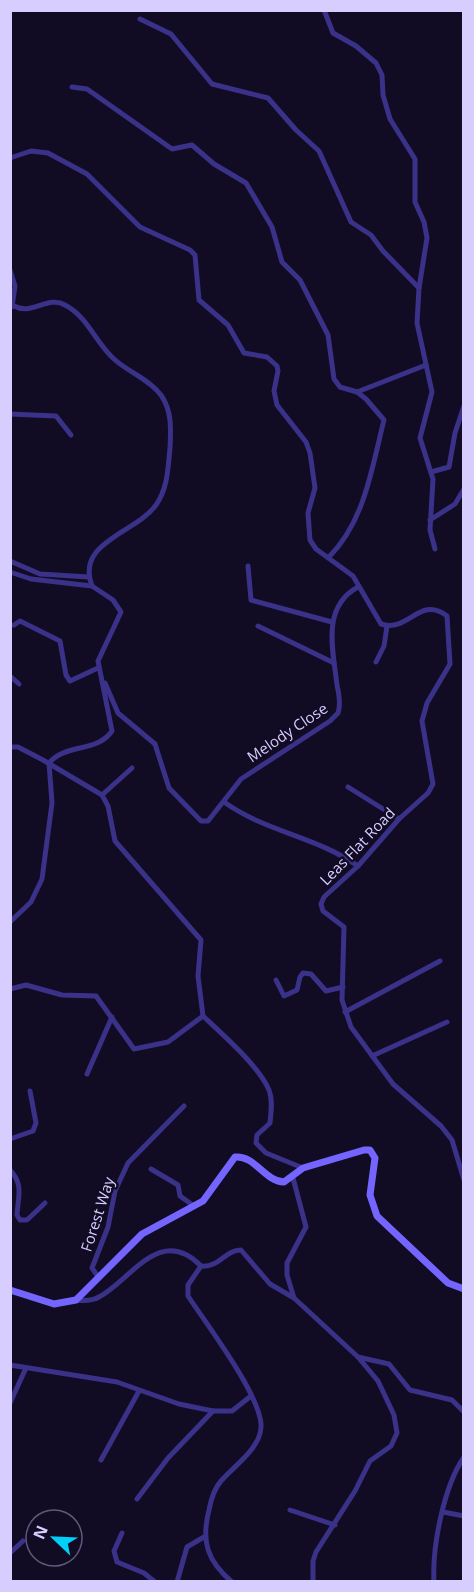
<svg xmlns="http://www.w3.org/2000/svg" width="474" height="1592" font-family="'Open Sans',sans-serif">
	<style>
		.lines { fill: none; stroke-linecap: round; stroke-linejoin: round }
		.minor { stroke: #3a3188; stroke-width: 5 }
		.secondary { stroke: #7465ff; stroke-width: 7 }
		.labels { text-anchor: middle; dominant-baseline: central; stroke-width: 5; stroke-linejoin: round; paint-order: stroke }
		.street-label { font-size: 15px; fill: #d7ceff; stroke: #110b24 }
	</style>
	<rect width="100%" height="100%" fill="#110b24"/>
	<g class="lines">
		<!-- minor -->
		<g class="minor">
			<polyline points="324,10 333,33 356,46 376,63 382,75 383,95 390,119 415,159 415,202 424,222 427,238 419,288 417,323 432,392 420,438 433,479 430,530 435,549"/>
			<polyline points="140,19 171,34 212,84 268,98 296,130 319,151 351,222 371,235 383,251 419,288"/>
			<path d="M72 87 87 89 172 149 192 145 214 164 246 183 272 227 282 262 300 280 328 335 334 379 340 387 357 392 366 399 384 420C372 467 365 521 329 557"/>
			<path d="M10 158 31 151 48 153 87 174 140 227 190 250 195 255 199 300 228 325 244 353 267 357 277 366 278 371 274 391 277 405 306 442 310 453 315 488 308 513 310 540 316 549 353 576 381 624C409 633 419 595 447 616L450 664 427 703 422 721 433 784 428 793 399 819 358 866 324 897 321 904 323 911 344 927 342 1000 351 1027 393 1084 441 1126 452 1140 464 1180"/>
			<polyline points="10,270 15,286 12,307"/>
			<polyline points="357,392 426,365"/>
			<polyline points="10,414 56,416 71,435"/>
			<polyline points="431,472 449,467 455,433 464,406"/>
			<polyline points="430,520 455,504 464,489"/>
			<polyline points="10,561 40,574 89,577"/>
			<polyline points="248,566 251,600 332,622"/>
			<polyline points="10,572 31,579 92,586"/>
			<polyline points="14,625 20,621 60,641 66,675 70,681 98,668"/>
			<polyline points="258,626 334,663"/>
			<polyline points="376,662 384,646 387,626"/>
			<polyline points="10,676 19,684"/>
			<path d="M105 683 118 713 155 744 169 788 201 821H208L241 779 330 721 338 713C341 705 339 694 337 685 333 650 321 607 358 587"/>
			<path d="M10 747H18L43 760 102 795 108 806 115 841 201 940 198 976 203 1016C222 1034 259 1066 269 1090 273 1100 271 1112 270 1123L257 1135 256 1143 266 1153 303 1168"/>
			<polyline points="348,787 399,819"/>
			<polyline points="102,795 132,768"/>
			<path d="M224 802C268 833 315 836 358 866"/>
			<path d="M10 922 31 902 42 879 52 803 49 763C66 743 97 753 112 731L98 661 121 612 113 600 92 586C75 542 136 533 156 505 168 488 168 467 170 448 171 429 172 411 161 395 149 379 128 372 114 359 95 342 88 317 65 305 48 295 32 316 14 306"/>
			<polyline points="276,980 284,996 297,990 300,977 303,973 311,974 326,991 343,987"/>
			<polyline points="10,989 26,985 62,995 96,996 134,1049 168,1042 203,1016"/>
			<polyline points="345,1012 440,961"/>
			<polyline points="372,1056 447,1022"/>
			<polyline points="87,1074 112,1017"/>
			<polyline points="10,1139 33,1131 36,1123 30,1091"/>
			<polyline points="151,1169 178,1185 180,1196 194,1206"/>
			<path d="M10 1170C24 1185 18 1196 17 1215L20 1220H27L45 1203"/>
			<polyline points="293,1178 306,1227 287,1263 287,1275 294,1298 358,1357 378,1381 394,1415 397,1433 391,1446 370,1461 355,1491 316,1552 313,1561 313,1582"/>
			<path d="M201 1266 188 1285V1296C205 1322 263 1398 261 1427 260 1449 235 1465 221 1481 214 1489 211 1499 209 1510 201 1541 207 1561 232 1582"/>
			<path d="M201 1266C219 1268 225 1250 241 1250L270 1284 294 1298"/>
			<polyline points="99,1278 92,1268 108,1227 115,1191 128,1163 184,1106"/>
			<path d="M76 1300C84 1301 92 1301 99 1297 131 1280 160 1224 201 1266"/>
			<polyline points="358,1357 389,1364 410,1390 452,1400 464,1412"/>
			<polyline points="10,1365 117,1382 179,1404 213,1411 232,1411 251,1396"/>
			<polyline points="10,1403 26,1368"/>
			<polyline points="101,1460 139,1391"/>
			<polyline points="137,1499 168,1458 213,1411"/>
			<polyline points="290,1510 335,1525"/>
			<polyline points="443,1512 464,1516"/>
			<polyline points="122,1533 114,1551 117,1562 144,1573 155,1582"/>
			<polyline points="10,1553 23,1541"/>
			<polyline points="177,1582 187,1547 204,1537"/>
			<path d="M434 1582C432 1546 444 1486 464 1457"/>
		</g>
		<!-- secondary -->
		<path class="secondary" d="M10 1290 54 1304 76 1300 142 1234 203 1201 235 1157C255 1155 264 1181 284 1182L303 1168 364 1150H370L375 1158 370 1195 377 1216 448 1283 464 1289"/>
	</g>
	<g class="labels">
		<!-- street labels -->
		<g class="street-label">
			<text transform="translate(287 732) rotate(-34)">Melody Close</text>
			<text transform="translate(357 846) rotate(-46)">Leas Flat Road</text>
			<text transform="translate(97 1214) rotate(-72)">Forest Way</text>
		</g>
	</g>
	<!-- border -->
	<rect width="474" height="1592" fill="none" stroke="#d7ceff" stroke-width="24"/>
	<!-- north arrow -->
	<g transform="translate(54 1538) rotate(293)"><circle r="28" fill="#110b24" stroke="#60597c" stroke-width="1.5"/>
	<path d="M0-4.5L10 22L0 15L-10 22Z" fill="#00d0f9"/>
	<text y="-9" font-size="16" font-weight="bold" text-anchor="middle" fill="#d7ceff">N</text>
	</g>
</svg>
